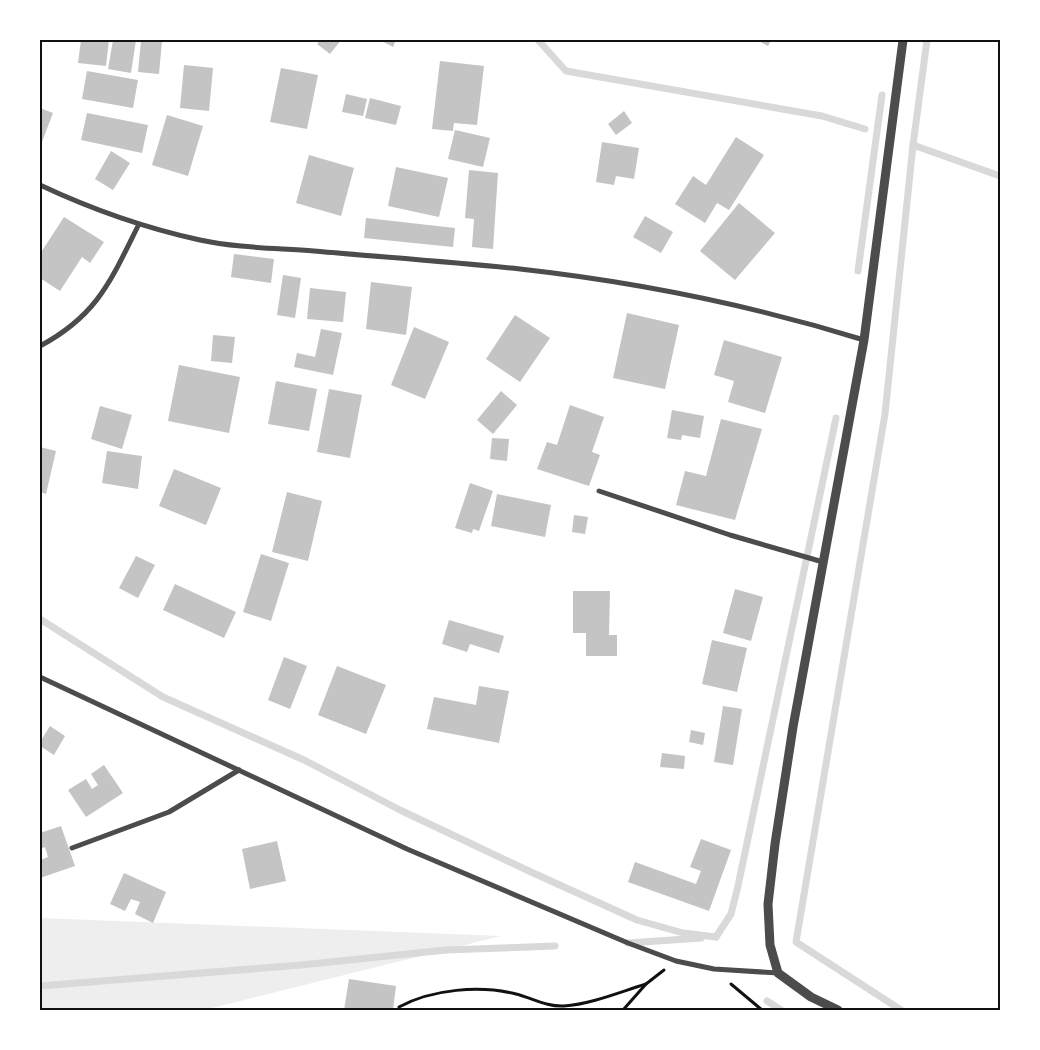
<svg xmlns="http://www.w3.org/2000/svg" width="1040" height="1050" font-family="'Exo 2',sans-serif">
	<style>
		.green { fill: #eee }
		.lines { fill: none; stroke-linecap: round; stroke-linejoin: round }
		.stream { stroke: #d9d9d9; stroke-width: 7 }
		.building { fill: #c4c4c4 }
		.path { stroke: #111; stroke-width: 3 }
		.minor { stroke: #4c4c4c; stroke-width: 5 }
		.tertiary { stroke: #4c4c4c; stroke-width: 9 }
		.neatline { fill: none; stroke: #111; stroke-width: 2 }
	</style>
	<rect width="100%" height="100%" fill="#fff"/>
	<!-- green -->
	<polygon class="green" points="40,918 501,936 204,1010 40,1010"/>
	<g class="lines">
		<!-- stream -->
		<g class="stream">
			<polyline points="538,40 566,71 822,116 865,129"/>
			<polyline points="913,145 1000,176"/>
			<polyline points="858,271 882,95"/>
			<polyline points="40,619 163,697 304,760 400,810 531,872 637,920 683,933 716,937"/>
			<polyline points="716,937 731,914 738,886 836,418"/>
			<polyline points="628,943 701,938"/>
			<polyline points="40,986 301,965 446,950 555,946"/>
			<polyline points="767,1001 781,1010"/>
			<polyline points="901,1010 796,942 885,414 913,145 927,40"/>
		</g>
	</g>
	<!-- building -->
	<g class="building">
		<polygon points="81,40 109,40 106,66 78,63"/>
		<polygon points="113,40 136,40 131,73 108,69"/>
		<polygon points="141,40 162,41 159,74 138,72"/>
		<polygon points="320,40 341,40 330,54 317,44"/>
		<polygon points="380,40 396,40 393,47"/>
		<polygon points="757,40 771,40 768,46"/>
		<polygon points="440,61 484,66 477,125 454,123 453,131 432,129"/>
		<polygon points="184,65 213,68 209,111 180,108"/>
		<polygon points="281,68 318,75 307,129 270,122"/>
		<polygon points="87,71 138,80 133,108 82,99"/>
		<polygon points="346,94 367,99 363,116 342,112"/>
		<polygon points="370,98 401,106 396,125 365,118"/>
		<polygon points="40,108 53,113 40,147"/>
		<polygon points="624,111 632,123 616,135 608,124"/>
		<polygon points="87,113 148,125 142,153 81,140"/>
		<polygon points="167,115 203,126 188,176 152,165"/>
		<polygon points="455,130 490,138 483,167 448,159"/>
		<polygon points="736,137 764,155 729,210 717,203 705,223 675,204 693,176 706,185"/>
		<polygon points="602,142 639,148 634,179 616,176 614,185 596,182"/>
		<polygon points="111,151 130,163 113,190 95,179"/>
		<polygon points="309,155 354,168 341,216 296,203"/>
		<polygon points="396,167 448,178 439,217 388,206"/>
		<polygon points="469,170 498,173 493,249 472,247 474,219 465,218"/>
		<polygon points="739,203 775,233 735,280 700,251"/>
		<polygon points="645,216 673,232 661,253 633,237"/>
		<polygon points="64,217 104,242 90,263 82,257 60,291 40,278 40,254"/>
		<polygon points="366,218 455,228 453,247 364,238"/>
		<polygon points="234,254 274,259 271,283 231,277"/>
		<polygon points="283,275 301,278 295,318 277,315"/>
		<polygon points="371,282 412,287 406,335 366,329"/>
		<polygon points="310,288 346,292 343,322 307,319"/>
		<polygon points="627,313 679,325 665,389 613,378"/>
		<polygon points="515,315 550,338 520,382 486,359"/>
		<polygon points="414,327 449,342 425,399 391,385"/>
		<polygon points="321,329 342,333 333,375 294,367 297,353 315,357"/>
		<polygon points="213,335 235,337 232,363 211,361"/>
		<polygon points="724,340 782,357 765,413 728,402 734,381 714,375"/>
		<polygon points="179,365 240,377 229,433 168,421"/>
		<polygon points="276,381 317,389 309,431 268,424"/>
		<polygon points="329,389 362,395 350,458 317,452"/>
		<polygon points="501,391 517,405 493,434 477,420"/>
		<polygon points="570,405 604,417 592,452 600,455 589,486 537,469 547,442 557,445"/>
		<polygon points="100,406 132,415 122,449 91,439"/>
		<polygon points="672,410 704,416 700,438 682,435 681,440 667,438"/>
		<polygon points="721,419 762,429 735,520 676,505 685,471 706,476"/>
		<polygon points="492,438 509,439 507,461 490,459"/>
		<polygon points="40,447 56,451 46,494 40,492"/>
		<polygon points="107,451 142,456 138,489 102,483"/>
		<polygon points="174,469 221,488 206,525 159,506"/>
		<polygon points="470,483 493,491 479,531 473,529 472,533 455,528"/>
		<polygon points="287,492 322,501 308,561 272,552"/>
		<polygon points="497,494 551,505 545,537 491,526"/>
		<polygon points="574,515 588,517 585,534 572,532"/>
		<polygon points="261,554 289,563 271,621 243,612"/>
		<polygon points="136,556 155,565 138,598 119,588"/>
		<polygon points="175,584 236,612 224,638 163,610"/>
		<polygon points="735,589 763,597 751,641 723,633"/>
		<polygon points="573,591 610,591 609,635 617,635 617,656 586,656 586,633 573,633"/>
		<polygon points="449,620 504,636 499,653 470,644 467,652 442,644"/>
		<polygon points="712,640 747,648 737,692 702,684"/>
		<polygon points="284,657 307,666 290,709 268,700"/>
		<polygon points="337,666 386,685 366,734 318,715"/>
		<polygon points="479,686 509,691 499,743 427,729 434,697 476,705"/>
		<polygon points="723,706 742,709 733,765 714,762"/>
		<polygon points="50,726 65,736 54,755 40,746 40,742"/>
		<polygon points="691,730 705,733 703,745 689,742"/>
		<polygon points="662,753 685,756 684,769 660,767"/>
		<polygon points="104,765 123,793 86,817 68,790 86,779 92,789 98,785 91,774"/>
		<polygon points="61,826 75,866 40,878 40,860 48,857 45,847 40,849 40,833"/>
		<polygon points="701,839 731,850 709,911 628,882 635,862 696,884 701,871 690,867"/>
		<polygon points="277,841 286,881 250,889 242,849"/>
		<polygon points="124,873 166,892 153,923 135,914 140,902 131,899 125,911 110,904"/>
		<polygon points="349,979 396,986 393,1010 344,1010"/>
	</g>
	<g class="lines">
		<!-- path -->
		<g class="path">
			<polyline points="731,984 762,1010"/>
			<path d="M399 1007C432 989 480 985 516 994 532 998 547 1007 564 1006 591 1004 620 992 646 984"/>
			<polyline points="623,1010 646,984 664,970"/>
		</g>
		<!-- minor -->
		<g class="minor">
			<path d="M40 185C91 209 145 228 200 240 237 248 276 248 314 251 382 257 451 262 520 269 637 282 751 305 864 340"/>
			<path d="M40 346C98 315 111 280 139 224"/>
			<polyline points="599,491 730,535 823,562"/>
			<polyline points="40,677 407,849 628,943 676,961 714,969 778,973"/>
			<polyline points="72,848 169,812 239,770"/>
		</g>
		<!-- tertiary -->
		<polyline class="tertiary" points="838,1010 811,997 778,973 770,945 768,904 775,844 793,727 864,340 903,40"/>
	</g>
	<!-- border -->
	<rect width="1040" height="1050" fill="none" stroke="#ffffff" stroke-width="82"/>
	<rect x="41" y="41" width="958" height="968" class="neatline"/>
</svg>
